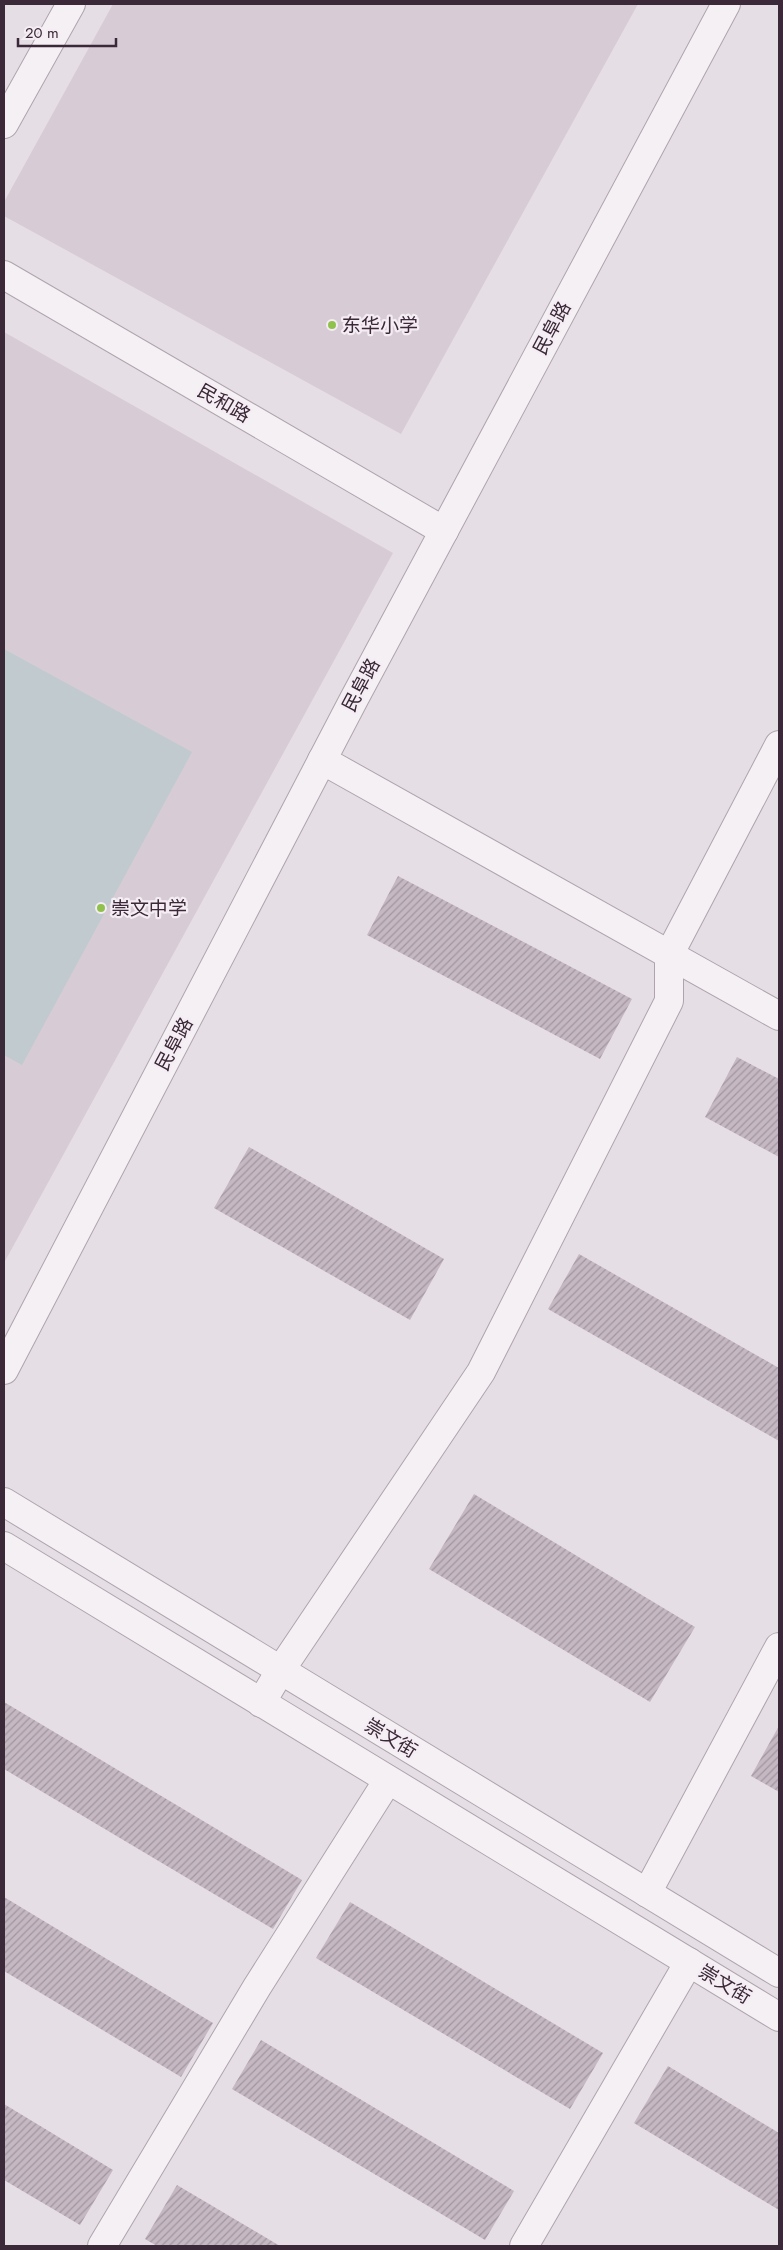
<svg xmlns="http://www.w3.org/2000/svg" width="783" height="2250" font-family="Jost,'Noto Sans SC',sans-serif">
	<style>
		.built { fill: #d7ccd5 }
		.green { fill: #c0cacf }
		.building { fill: url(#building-hatch) }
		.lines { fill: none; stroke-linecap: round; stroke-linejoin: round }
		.minor-casing { stroke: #afa4ae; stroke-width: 30 }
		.tertiary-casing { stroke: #afa4ae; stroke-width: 30 }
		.minor { stroke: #f5f0f4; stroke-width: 28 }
		.tertiary { stroke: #f5f0f4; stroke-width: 28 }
		.poi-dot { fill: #91c14d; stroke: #f4edf3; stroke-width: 2 }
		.labels { text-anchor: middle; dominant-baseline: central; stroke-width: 4.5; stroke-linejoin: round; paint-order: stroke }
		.poi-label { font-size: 19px; fill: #3b2838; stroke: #f4edf3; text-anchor: start }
		.street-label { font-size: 19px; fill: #3b2838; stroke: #f4edf3 }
	</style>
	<defs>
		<pattern id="building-hatch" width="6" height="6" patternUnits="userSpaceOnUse" patternTransform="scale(1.25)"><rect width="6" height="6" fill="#c5b8c3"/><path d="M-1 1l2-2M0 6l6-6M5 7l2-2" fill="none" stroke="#a1969f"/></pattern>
	</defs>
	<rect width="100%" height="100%" fill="#e6dee5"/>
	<!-- built -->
	<g class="built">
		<polygon points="113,4 638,4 401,434 4,216 4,202"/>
		<polygon points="4,332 393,553 4,1263"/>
	</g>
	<!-- green -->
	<polygon class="green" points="4,649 192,752 22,1065 4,1055"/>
	<!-- building -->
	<g class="building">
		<polygon points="398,876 632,999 600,1059 367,935"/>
		<polygon points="737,1057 779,1079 779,1157 705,1117"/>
		<polygon points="249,1147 444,1259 410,1320 214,1208"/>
		<polygon points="579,1254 779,1368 779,1441 548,1309"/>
		<polygon points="474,1494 695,1627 650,1702 429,1569"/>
		<polygon points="4,1702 302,1880 273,1929 4,1769"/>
		<polygon points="779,1726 779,1792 751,1776"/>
		<polygon points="4,1897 213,2023 181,2077 4,1971"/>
		<polygon points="350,1902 603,2053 570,2109 316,1958"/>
		<polygon points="261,2040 514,2191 485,2240 232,2089"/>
		<polygon points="668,2066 779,2133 779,2210 634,2123"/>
		<polygon points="4,2104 113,2170 80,2225 4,2180"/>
		<polygon points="177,2185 280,2246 157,2246 145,2239"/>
	</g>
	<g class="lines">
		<!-- minor casing -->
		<g class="minor-casing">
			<g id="minor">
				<polyline points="4,124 71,4"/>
				<polyline points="4,275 444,531"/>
				<polyline points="322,760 779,1016"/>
				<polyline points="261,1703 280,1671 481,1372 669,1001 669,955 779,745"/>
				<polyline points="647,1893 779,1647"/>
				<polyline points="102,2246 257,1987 388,1780"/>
				<polyline points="524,2246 689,1962"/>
			</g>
		</g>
		<!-- tertiary casing -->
		<g class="tertiary-casing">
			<g id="tertiary">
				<polyline points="4,1370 354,699 726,4"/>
				<polyline points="4,1502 779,1973"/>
				<polyline points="4,1546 779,2017"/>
			</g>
		</g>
		<!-- minor -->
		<use href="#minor" class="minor"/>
		<!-- tertiary -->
		<use href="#tertiary" class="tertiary"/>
	</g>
	<!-- markers -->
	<g class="poi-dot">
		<circle cx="332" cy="325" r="5"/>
		<circle cx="101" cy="908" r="5"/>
	</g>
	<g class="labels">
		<!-- poi labels -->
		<g class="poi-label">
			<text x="342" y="325">东华小学</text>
			<text x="111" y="908">崇文中学</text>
		</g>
		<!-- street labels -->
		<g class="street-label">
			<text transform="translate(552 328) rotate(-62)">民阜路</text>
			<text transform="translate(224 403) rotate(30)">民和路</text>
			<text transform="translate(361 685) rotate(-62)">民阜路</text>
			<text transform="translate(174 1044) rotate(-62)">民阜路</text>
			<text transform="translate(391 1738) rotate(31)">崇文街</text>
			<text transform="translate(725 1984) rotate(31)">崇文街</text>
		</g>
	</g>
	<!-- border -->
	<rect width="783" height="2250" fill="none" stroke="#3b2838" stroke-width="10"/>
	<!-- scale -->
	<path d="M18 38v8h98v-8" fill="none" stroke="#3b2838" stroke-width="2.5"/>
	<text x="25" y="38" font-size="15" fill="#3b2838" stroke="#f4edf3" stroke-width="4" paint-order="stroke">20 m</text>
</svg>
